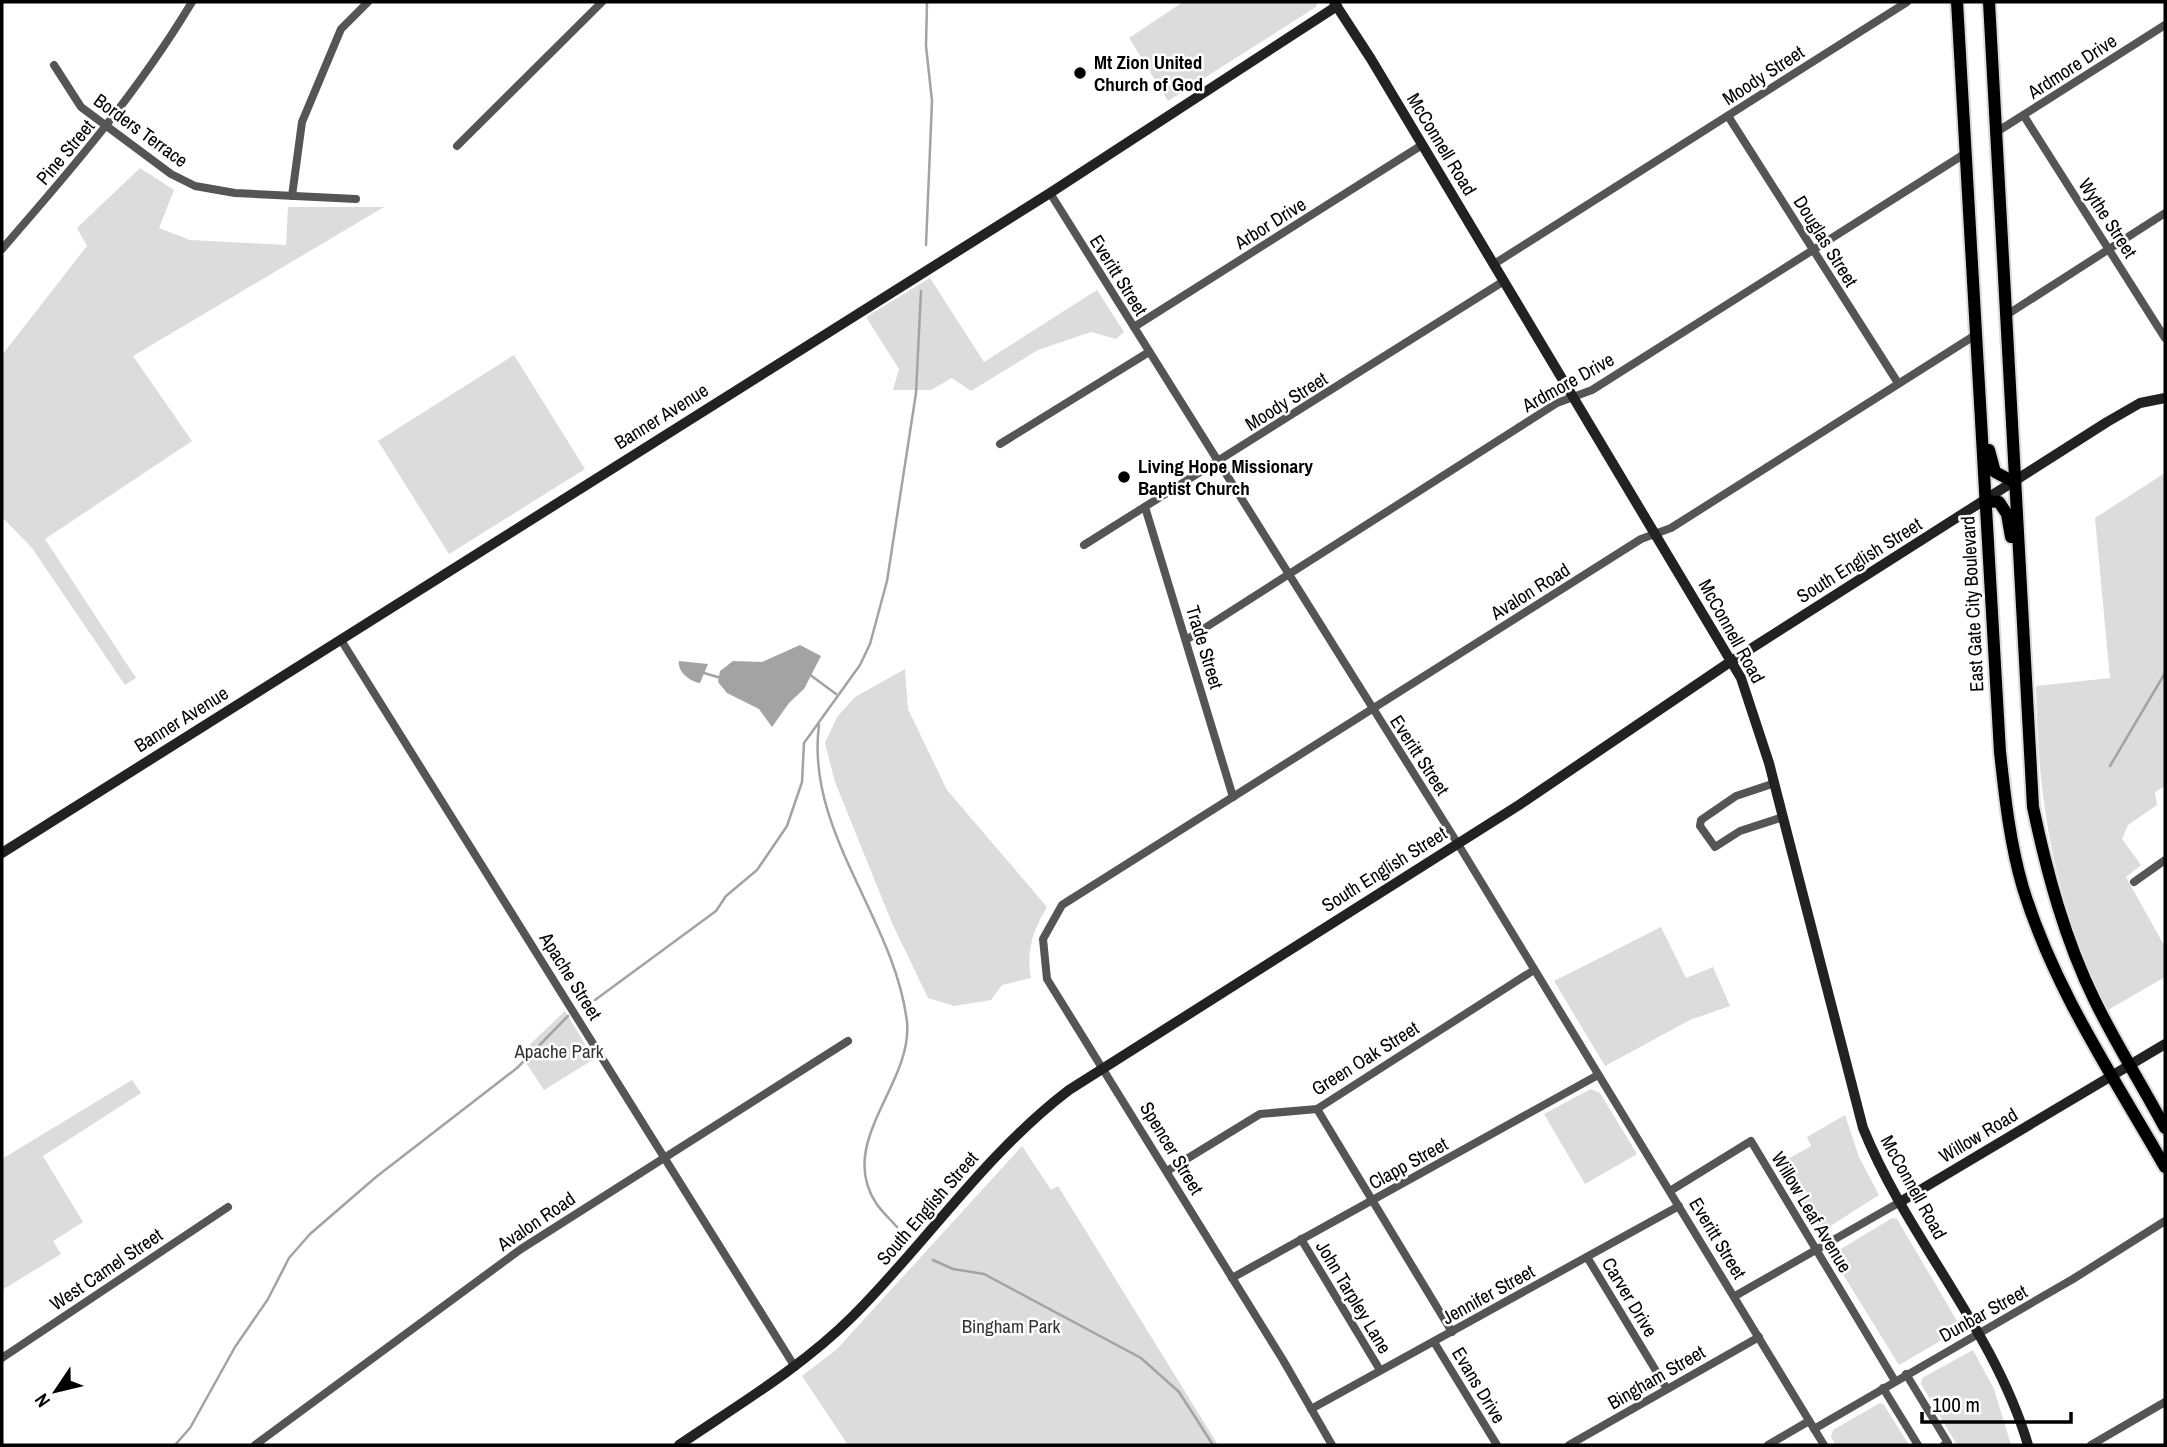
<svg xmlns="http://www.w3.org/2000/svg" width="2167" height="1447" font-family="'Archivo Narrow',sans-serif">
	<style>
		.green { fill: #dcdcdc }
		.water { fill: #a3a3a3 }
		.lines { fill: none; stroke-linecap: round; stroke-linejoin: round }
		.stream { stroke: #a3a3a3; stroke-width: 2.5 }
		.primary-casing { stroke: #dbdbdb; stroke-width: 16 }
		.street { stroke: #555; stroke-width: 8 }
		.secondary { stroke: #222; stroke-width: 10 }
		.primary { stroke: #000; stroke-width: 12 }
		.poi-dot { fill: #000; stroke: #fff; stroke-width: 2.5 }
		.labels { text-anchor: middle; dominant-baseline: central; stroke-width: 5; stroke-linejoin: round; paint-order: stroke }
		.poi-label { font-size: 19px; font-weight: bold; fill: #000; stroke: #fff; text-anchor: start }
		.street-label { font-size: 19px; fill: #000; stroke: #fff }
		.park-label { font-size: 19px; fill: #333; stroke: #fff }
	</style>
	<rect width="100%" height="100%" fill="#fff"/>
	<!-- green -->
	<g class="green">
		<polygon points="1183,2 1318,2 1316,7 1168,101 1129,38"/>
		<polygon points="140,168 174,190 159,228 190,240 286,245 288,207 384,207 133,356 192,441 45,539 136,678 125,685 32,548 2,517 2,355 87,246 77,228"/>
		<polygon points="930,278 984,362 1097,290 1124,332 1116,339 1091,332 1038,350 971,391 952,378 931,390 893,390 899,369 866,317"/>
		<polygon points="514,355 585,469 449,554 378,441"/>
		<path d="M2165 473V786L2155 792 2157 805 2128 825 2122 839 2141 865 2126 877 2165 947V977L2108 1010C2054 901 2038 806 2036 686L2110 678 2095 518Z"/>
		<path d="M905 669 908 709 947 790 1047 907C1033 930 1026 951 1031 978L1002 985 991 1000 954 1006 928 998 892 923 835 782 825 743 837 717 855 697Z"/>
		<polygon points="1661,927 1686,978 1713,967 1730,1006 1690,1020 1605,1066 1554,981"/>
		<polygon points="565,1011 594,1059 544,1090 520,1054"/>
		<polygon points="132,1080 141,1093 43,1156 83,1222 53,1241 61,1254 2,1290 2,1159"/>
		<polygon points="1591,1089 1600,1093 1637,1154 1585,1184 1544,1114"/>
		<polygon points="1845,1115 1859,1157 1879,1195 1821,1232 1779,1164 1811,1146 1807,1137"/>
		<polygon points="1022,1146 1051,1190 1058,1186 1218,1445 848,1445 802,1376 837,1349"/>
		<polygon points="1892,1218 1897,1219 1960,1326 1959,1330 1899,1365 1831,1255"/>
		<polygon points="1973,1350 1994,1389 2011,1445 1957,1445 1921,1384 1922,1378"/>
		<polygon points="1880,1403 1884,1405 1909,1445 1836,1445 1831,1437 1833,1430"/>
	</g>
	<!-- water -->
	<g class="water">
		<polygon points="800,645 821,656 804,689 789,703 772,727 759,709 727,693 718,682 720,671 733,661 762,662"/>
		<path d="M679 661 708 664 700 683C691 682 677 672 679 661Z"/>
	</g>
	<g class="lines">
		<!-- stream -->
		<g class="stream">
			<polyline points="926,245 932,101 926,46 927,2"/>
			<polyline points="704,673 721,678"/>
			<polyline points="809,674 836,694"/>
			<path d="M819 725C805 832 895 919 907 1022 913 1084 836 1142 876 1203 881 1211 890 1219 897 1227"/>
			<polyline points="2110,766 2165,673"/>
			<polyline points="595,1000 716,911 726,896 757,870 787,826 802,782 804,743 860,665 870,644 887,581 916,393 921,291"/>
			<polyline points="933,1260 953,1269 984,1274 1141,1358 1179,1392 1213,1445"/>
			<polyline points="175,1445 190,1428 235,1347 268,1299 289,1258 310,1234 376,1177 517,1068 568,1016"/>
		</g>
		<!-- primary casing -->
		<g class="primary-casing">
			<g id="primary">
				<path d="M1957 2 2000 752C2005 798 2010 844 2023 888 2054 989 2113 1076 2165 1167"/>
				<path d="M1989 2 2033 807C2047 873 2065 940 2095 1001 2116 1044 2142 1085 2165 1128"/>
				<polyline points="1989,450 1995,472 2014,482"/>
				<polyline points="1985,501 1999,502 2007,514 2011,537"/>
			</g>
		</g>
		<!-- street -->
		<g class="street">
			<polyline points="54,65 81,107 171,174 195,186 235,193 356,199"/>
			<polyline points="1728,116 1898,383"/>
			<polyline points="2024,116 2165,338"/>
			<polyline points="1995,133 2165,25"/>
			<polyline points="457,146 602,2"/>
			<polyline points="1050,193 1458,844 1824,1445"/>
			<polyline points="292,196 302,122 341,29 368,2"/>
			<path d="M2 249C71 170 138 92 192 2"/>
			<polyline points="1494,264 1907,2"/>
			<polyline points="2005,316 2165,213"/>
			<polyline points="1134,327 1422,145"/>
			<polyline points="1000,444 1149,352"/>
			<polyline points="1145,507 1233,797"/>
			<polyline points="1084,545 1504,281"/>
			<polyline points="341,640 795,1367"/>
			<polyline points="1186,640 1557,403 1592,390 1966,153"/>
			<polyline points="1775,783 1736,796 1701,820 1700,826 1715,847 1740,831 1783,817"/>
			<polyline points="2134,882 2165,860"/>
			<polyline points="1317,1109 1452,1332"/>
			<polyline points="1167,1171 1260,1114 1317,1109 1534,970"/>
			<polyline points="1670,1191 1751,1141 1895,1381"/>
			<polyline points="1301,1239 1380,1370"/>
			<polyline points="1587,1257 1667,1389"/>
			<polyline points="1232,1278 1598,1075"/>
			<polyline points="1735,1296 1900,1202"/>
			<polyline points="1434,1342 1497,1445"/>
			<polyline points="2,1358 228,1207"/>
			<polyline points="1906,1374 1948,1443 1944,1445"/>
			<polyline points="1883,1388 1918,1445"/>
			<polyline points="1311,1409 1679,1206"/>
			<polyline points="1814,1429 2073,1279 2165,1221"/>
			<polyline points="255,1445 521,1249 848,1041"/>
			<polyline points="1332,1445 1283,1360 1047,979 1043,939 1062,905 1641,539 1671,528 1977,334"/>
			<polyline points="1569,1445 1759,1337"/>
			<polyline points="1768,1445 1809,1421"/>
			<polyline points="2091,1445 2165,1402"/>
		</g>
		<!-- secondary -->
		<g class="secondary">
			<path d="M1334 2 1371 59 1741 678 1769 763 1863 1128C1908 1239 1994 1330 2028 1445"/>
			<polyline points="2,853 1050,193 1337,6"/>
			<polyline points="1900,1202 2165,1044"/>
			<path d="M679 1445C738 1405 802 1367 853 1316 927 1242 985 1154 1069 1090L1519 805 1730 662 2107 422 2140 403 2165 398"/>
		</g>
		<!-- primary -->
		<use href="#primary" class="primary"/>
	</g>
	<!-- markers -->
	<g class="poi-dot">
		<circle cx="1080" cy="73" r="7"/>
		<circle cx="1124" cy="477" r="7"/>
	</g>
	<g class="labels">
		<!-- poi labels -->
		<g class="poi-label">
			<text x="1094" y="62">Mt Zion United<tspan x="1094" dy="22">Church of God</tspan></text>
			<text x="1138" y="466">Living Hope Missionary<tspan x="1138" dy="22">Baptist Church</tspan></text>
		</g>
		<!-- street labels -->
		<g class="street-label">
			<text transform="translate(2072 66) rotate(-33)">Ardmore Drive</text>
			<text transform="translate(1763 75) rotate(-33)">Moody Street</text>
			<text transform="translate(141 130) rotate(36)">Borders Terrace</text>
			<text transform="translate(1442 144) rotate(59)">McConnell Road</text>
			<text transform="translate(65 152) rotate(-50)">Pine Street</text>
			<text transform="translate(2108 218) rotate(57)">Wythe Street</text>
			<text transform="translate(1270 223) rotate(-32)">Arbor Drive</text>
			<text transform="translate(1826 241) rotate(58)">Douglas Street</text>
			<text transform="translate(1119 275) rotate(58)">Everitt Street</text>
			<text transform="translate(1568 382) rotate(-29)">Ardmore Drive</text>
			<text transform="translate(1286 401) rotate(-32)">Moody Street</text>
			<text transform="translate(661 416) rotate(-32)">Banner Avenue</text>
			<text transform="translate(1859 560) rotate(-32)">South English Street</text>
			<text transform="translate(1530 591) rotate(-32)">Avalon Road</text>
			<text transform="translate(1972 604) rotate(-93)">East Gate City Boulevard</text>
			<text transform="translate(1732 631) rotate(61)">McConnell Road</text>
			<text transform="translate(1205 647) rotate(73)">Trade Street</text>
			<text transform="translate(181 719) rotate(-32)">Banner Avenue</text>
			<text transform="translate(1420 755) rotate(57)">Everitt Street</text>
			<text transform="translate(1384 869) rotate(-32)">South English Street</text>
			<text transform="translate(571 976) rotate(58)">Apache Street</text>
			<text transform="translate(1365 1058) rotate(-32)">Green Oak Street</text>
			<text transform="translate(1978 1135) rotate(-31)">Willow Road</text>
			<text transform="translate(1172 1148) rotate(59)">Spencer Street</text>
			<text transform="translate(1408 1163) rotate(-29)">Clapp Street</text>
			<text transform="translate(1914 1187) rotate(61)">McConnell Road</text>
			<text transform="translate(927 1208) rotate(-49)">South English Street</text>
			<text transform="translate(1812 1212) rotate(59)">Willow Leaf Avenue</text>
			<text transform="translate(536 1221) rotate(-34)">Avalon Road</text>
			<text transform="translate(1718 1238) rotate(59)">Everitt Street</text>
			<text transform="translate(106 1269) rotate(-34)">West Camel Street</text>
			<text transform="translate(1488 1294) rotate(-29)">Jennifer Street</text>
			<text transform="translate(1354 1297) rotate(59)">John Tarpley Lane</text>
			<text transform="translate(1630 1297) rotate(59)">Carver Drive</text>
			<text transform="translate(1983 1313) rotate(-29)">Dunbar Street</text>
			<text transform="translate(1656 1377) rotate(-30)">Bingham Street</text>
			<text transform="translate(1479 1385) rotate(59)">Evans Drive</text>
		</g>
		<!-- park labels -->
		<g class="park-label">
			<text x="559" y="1051">Apache Park</text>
			<text x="1011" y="1326">Bingham Park</text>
		</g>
	</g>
	<!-- border -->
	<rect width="2167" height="1447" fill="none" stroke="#000000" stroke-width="7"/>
	<!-- north arrow -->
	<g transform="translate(56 1391) rotate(235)" stroke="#ffffff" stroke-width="5" paint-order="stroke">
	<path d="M0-5L12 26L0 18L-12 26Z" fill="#000000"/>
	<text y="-10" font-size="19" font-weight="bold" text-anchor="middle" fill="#000000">N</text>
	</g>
	<!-- scale -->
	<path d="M1922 1412v10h149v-10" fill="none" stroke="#000000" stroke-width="3.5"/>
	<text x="1932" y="1412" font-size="21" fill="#000000" stroke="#ffffff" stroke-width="5" paint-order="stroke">100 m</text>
</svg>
